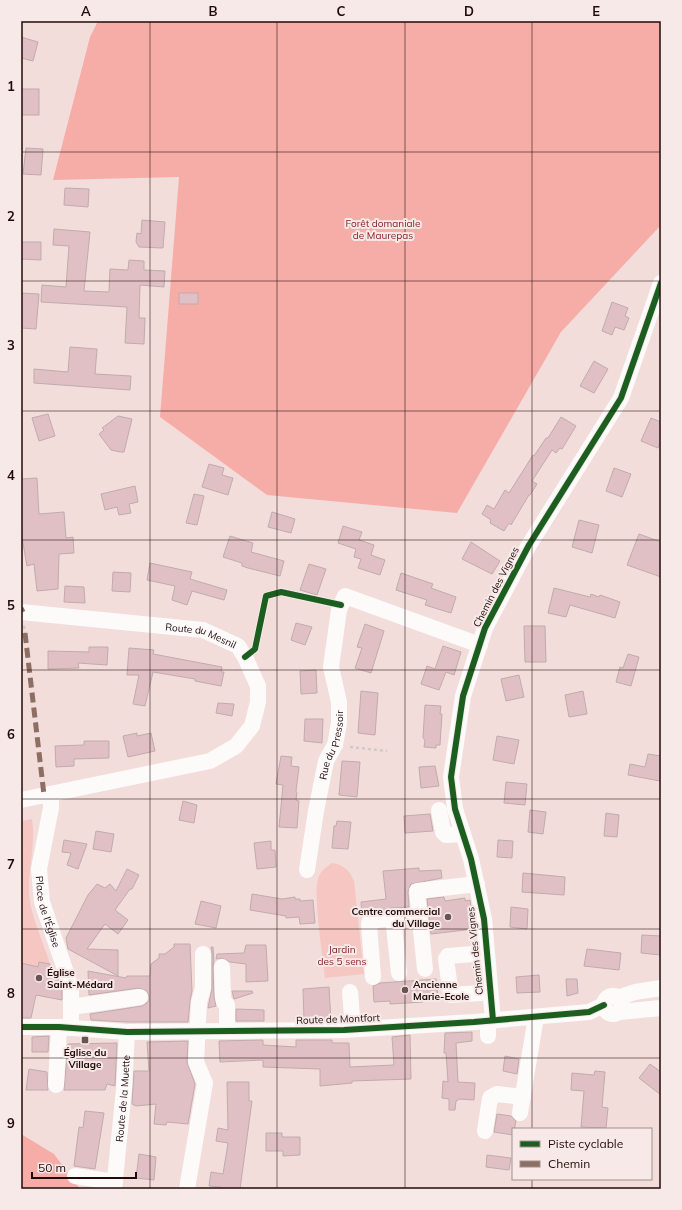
<svg xmlns="http://www.w3.org/2000/svg" width="682" height="1210" font-family="Mulish,sans-serif">
	<style>
		.green { fill: #f5c6c2 }
		.forest { fill: #f6ada8 }
		.building { fill: #e0c0c5; stroke: #c0acad }
		.lines { fill: none; stroke-linecap: round; stroke-linejoin: round }
		.path { stroke: #d0c9c8; stroke-width: 2.5; stroke-dasharray: 3 3; stroke-linecap: butt }
		.minor { stroke: #fdfafa; stroke-width: 16 }
		.quiet { stroke: #8d6e63; stroke-width: 5; stroke-dasharray: 10 5; stroke-linecap: butt }
		.cycleway-casing { stroke: #f6e9e7; stroke-width: 8 }
		.cycleway { stroke: #1b5e20; stroke-width: 6 }
		.grid { fill: none; stroke: #210b0a; stroke-width: 1; stroke-opacity: 0.55 }
		.poi-dot { fill: #6a5453; stroke: #f6e9e7; stroke-width: 1.5 }
		.labels { text-anchor: middle; dominant-baseline: central; stroke-width: 4; stroke-linejoin: round; paint-order: stroke }
		.park-label { font-size: 10px; fill: #831c1f; stroke: #f6e9e7 }
		.street-label { font-size: 10px; fill: #210b0a; stroke: #f6e9e7 }
		.poi-label { font-size: 10px; font-weight: bold; fill: #210b0a; stroke: #f6e9e7; text-anchor: start }
		.neatline { fill: none; stroke: #210b0a; stroke-width: 1.5 }
		.grid-label { font-size: 13px; text-anchor: middle; font-weight: bold; fill: #210b0a }
	</style>
	<rect width="100%" height="100%" fill="#f2dddb"/>
	<!-- green -->
	<g class="green">
		<path d="M32 819C36 844 28 868 29 893 30 915 44 943 50 964L39 962 38 967 21 963V821Z"/>
		<path d="M332 863C344 865 349 870 354 881L364 974 325 978C323 956 313 898 318 879 320 871 325 868 332 863Z"/>
	</g>
	<!-- forest -->
	<g class="forest">
		<polygon points="98,21 661,21 661,225 561,332 457,513 267,495 160,417 179,177 53,180 90,37"/>
		<polygon points="21,1134 54,1154 80,1189 21,1189"/>
	</g>
	<!-- building -->
	<g class="building">
		<polygon points="21,37 38,42 33,61 21,58"/>
		<rect x="21" y="89" width="18" height="26"/>
		<polygon points="26,148 43,149 41,175 23,174"/>
		<polygon points="65,188 89,189 88,207 64,205"/>
		<polygon points="142,220 165,222 163,248 139,247 136,242 137,233 141,234"/>
		<polygon points="54,229 90,232 84,291 109,292 110,269 128,270 129,260 144,261 144,270 165,271 164,287 140,285 139,318 145,318 144,344 125,343 127,307 41,302 42,285 66,287 69,246 53,245"/>
		<polygon points="21,242 41,242 41,260 21,259"/>
		<polygon points="21,293 39,294 36,329 21,328"/>
		<rect x="179" y="293" width="19" height="11"/>
		<polygon points="612,302 628,308 625,316 629,318 624,330 615,327 612,335 602,331"/>
		<polygon points="70,347 97,349 95,374 131,376 130,390 34,383 34,369 68,372"/>
		<polygon points="594,361 608,369 594,393 580,386"/>
		<polygon points="48,414 55,436 39,441 32,418"/>
		<polygon points="118,416 132,419 124,452 120,452 111,450 99,434 104,430 102,428"/>
		<polygon points="561,417 576,426 562,449 560,448 556,453 552,450 532,481 537,484 530,495 529,495 511,525 509,523 504,531 490,523 491,520 482,514 487,505 494,509 505,490 509,493 533,455 534,456 546,438 548,438"/>
		<polygon points="651,418 661,422 661,440 658,448 641,441"/>
		<polygon points="209,464 224,468 222,475 233,478 228,495 202,487"/>
		<polygon points="614,468 631,474 622,497 606,491"/>
		<polygon points="37,478 39,514 64,512 66,538 73,537 74,553 59,554 58,589 37,591 34,564 27,566 21,532 21,479"/>
		<polygon points="135,486 138,502 129,504 131,513 119,515 117,507 105,510 101,494"/>
		<polygon points="194,494 204,496 197,525 186,523"/>
		<polygon points="272,512 295,519 291,533 268,527"/>
		<polygon points="579,520 599,525 592,553 572,547"/>
		<polygon points="343,526 362,532 359,540 374,545 371,555 385,560 380,575 358,568 361,559 354,557 356,549 338,543"/>
		<polygon points="639,534 661,542 661,577 627,565"/>
		<polygon points="230,536 253,543 251,552 284,561 280,576 248,568 242,566 242,563 223,557"/>
		<polygon points="471,542 500,561 492,574 462,559"/>
		<polygon points="150,563 192,572 190,579 227,590 224,600 192,591 187,605 172,600 175,586 147,580"/>
		<polygon points="309,564 326,569 317,595 300,590"/>
		<polygon points="113,572 131,573 130,592 112,591"/>
		<polygon points="401,573 433,584 431,588 456,597 451,613 425,605 427,600 396,590"/>
		<polygon points="65,586 84,587 85,603 64,602"/>
		<polygon points="554,588 590,597 591,594 599,597 600,595 620,602 615,618 570,605 566,617 548,613"/>
		<polygon points="296,623 312,627 305,645 291,640"/>
		<polygon points="365,624 384,631 371,673 355,668 362,648 357,647"/>
		<polygon points="524,626 545,626 546,662 525,662"/>
		<polygon points="443,646 461,652 454,675 446,672 439,690 421,684 427,666 435,669"/>
		<polygon points="89,647 108,647 107,665 78,663 79,668 48,669 48,651 89,652"/>
		<polygon points="129,648 154,650 153,654 222,667 221,672 224,672 221,686 195,681 195,679 153,672 145,706 133,704 139,675 127,675"/>
		<polygon points="628,654 639,657 631,686 616,682 620,667 623,668"/>
		<polygon points="316,670 317,693 301,694 300,671"/>
		<polygon points="519,675 524,697 506,701 501,679"/>
		<polygon points="361,691 378,693 375,735 358,733"/>
		<polygon points="583,691 587,714 569,717 565,695"/>
		<polygon points="218,703 234,704 232,716 216,713"/>
		<polygon points="425,705 441,706 440,714 442,714 440,745 436,745 436,748 424,747 425,741 423,737"/>
		<polygon points="305,719 323,719 322,743 304,741"/>
		<polygon points="137,733 137,736 151,733 155,751 128,757 123,736"/>
		<polygon points="497,736 519,740 514,764 493,760"/>
		<polygon points="84,741 109,741 109,758 74,759 74,766 56,767 55,746 84,745"/>
		<polygon points="648,754 661,756 660,781 628,775 630,764 645,767"/>
		<polygon points="281,756 292,757 291,766 299,767 296,791 297,793 296,800 299,801 297,828 279,827 283,785 276,784"/>
		<polygon points="342,761 360,762 357,797 339,795"/>
		<polygon points="435,766 439,786 421,788 419,767"/>
		<polygon points="506,782 527,784 525,805 504,803"/>
		<polygon points="183,801 197,805 194,823 179,820"/>
		<polygon points="530,810 546,812 543,834 528,832"/>
		<polygon points="606,813 619,815 617,837 604,836"/>
		<polygon points="430,814 433,831 405,833 404,816"/>
		<polygon points="337,821 351,822 348,849 332,848 334,826 336,826"/>
		<polygon points="96,831 114,834 111,852 93,849"/>
		<polygon points="64,840 87,844 78,869 67,865 71,853 62,852"/>
		<polygon points="498,840 513,841 512,858 497,857"/>
		<polygon points="271,841 271,850 275,850 276,867 257,869 254,843"/>
		<polygon points="419,868 419,871 441,870 442,878 411,884 408,892 409,907 392,908 362,914 361,902 386,899 383,871"/>
		<polygon points="127,869 139,875 132,889 130,889 115,910 128,920 118,934 105,924 87,949 118,950 118,976 68,949 66,938 88,895 97,884 105,888 110,884 116,891"/>
		<polygon points="523,873 565,877 564,895 522,892"/>
		<polygon points="252,894 282,899 295,897 295,899 300,899 300,901 313,900 315,923 300,924 299,917 286,918 286,916 250,910"/>
		<polygon points="444,897 445,901 465,898 465,901 470,900 474,929 431,934 427,899"/>
		<polygon points="201,901 221,906 216,928 195,924"/>
		<polygon points="511,907 528,909 527,929 510,927"/>
		<polygon points="642,935 661,936 661,955 641,953"/>
		<polygon points="174,944 190,944 192,991 190,1001 188,1022 127,1022 91,1020 90,1014 142,1006 149,1001 149,996 147,991 139,988 89,995 88,971 126,978 127,976 150,976 151,964 159,958 159,954 165,954 174,947"/>
		<polygon points="246,945 266,945 268,981 246,982 246,964 230,962 222,958 216,959 217,954 244,953"/>
		<polygon points="211,947 213,947 214,962 213,967 214,997 216,1006 208,1008 212,988 212,954"/>
		<polygon points="587,949 621,953 619,970 584,966"/>
		<polygon points="39,962 50,964 49,970 55,971 62,989 62,1000 36,995 31,1018 21,1018 21,963 38,967"/>
		<polygon points="539,975 540,992 517,993 516,977"/>
		<polygon points="436,979 438,997 422,998 423,1002 390,1004 390,1001 374,1002 373,986 380,983"/>
		<polygon points="566,979 577,979 578,993 567,996"/>
		<polygon points="329,987 331,1021 304,1021 303,989"/>
		<polygon points="232,991 252,991 253,993 234,999"/>
		<polygon points="236,1009 264,1010 264,1021 236,1021"/>
		<polygon points="472,1032 472,1041 456,1043 458,1082 475,1083 474,1100 460,1099 456,1101 455,1110 449,1110 449,1099 442,1098 443,1081 448,1082 446,1053 444,1053 445,1033"/>
		<polygon points="410,1035 411,1079 352,1081 352,1083 320,1086 320,1069 263,1067 263,1060 220,1062 219,1041 263,1040 263,1045 296,1047 296,1040 332,1040 332,1043 349,1043 350,1067 394,1065 392,1037"/>
		<polygon points="49,1036 48,1052 32,1052 32,1037"/>
		<polygon points="188,1041 187,1062 195,1084 188,1124 167,1122 166,1125 154,1124 156,1104 136,1106 132,1104 134,1071 149,1071 147,1042"/>
		<polygon points="117,1043 115,1086 107,1084 105,1090 64,1090 68,1044"/>
		<polygon points="505,1056 519,1059 517,1074 503,1071"/>
		<polygon points="650,1064 661,1072 661,1095 639,1078"/>
		<polygon points="29,1069 47,1072 48,1090 26,1090"/>
		<polygon points="595,1071 605,1072 602,1107 608,1108 606,1128 581,1127 584,1091 571,1090 572,1073 594,1075"/>
		<polygon points="227,1082 249,1082 249,1101 252,1101 240,1189 221,1189 221,1187 209,1186 211,1172 223,1174 228,1143 216,1141 218,1128 228,1130"/>
		<polygon points="85,1111 104,1113 95,1169 74,1166 79,1127 83,1128"/>
		<polygon points="497,1114 511,1116 516,1121 513,1135 494,1132"/>
		<polygon points="266,1133 282,1133 282,1137 300,1137 300,1155 283,1156 283,1151 266,1151"/>
		<polygon points="139,1154 156,1157 154,1180 136,1178"/>
		<polygon points="487,1155 511,1158 509,1170 486,1167"/>
	</g>
	<g class="lines">
		<!-- path -->
		<g class="path">
			<polyline points="24,626 25,633"/>
			<polyline points="350,747 387,751"/>
		</g>
		<!-- minor -->
		<g class="minor">
			<path id="s1" d="M21 612 203 630 238 646 245 657 258 686V702L252 726 236 746 210 761 21 800"/>
			<path id="s2" d="M51 794V808L39 869 42 902 71 987V1028"/>
			<polyline points="439,810 443,832 446,835 463,834"/>
			<path id="s3" d="M307 870 316 811 326 761 335 745 339 723V702L331 667 339 610 345 596 480 645"/>
			<polyline points="393,917 399,973"/>
			<polyline points="222,967 223,997 224,1002 227,1005 227,1030"/>
			<polyline points="425,969 417,891 477,884"/>
			<polyline points="373,977 369,924 370,921 419,915"/>
			<polyline points="350,992 353,1029"/>
			<polyline points="481,993 451,995 446,959 448,956 487,953"/>
			<circle cx="613" cy="1005" r="9"/>
			<polyline points="617,998 635,992 661,988"/>
			<polyline points="71,1007 140,997"/>
			<polyline points="619,1012 661,1008"/>
			<polyline points="493,1020 484,919 471,859 455,809 451,777 463,696 485,628 529,545 621,398 661,283"/>
			<polyline points="21,1027 59,1027 127,1032 344,1030 474,1022 589,1012 604,1005"/>
			<polyline points="488,1036 488,1021"/>
			<polyline points="56,1085 59,1027"/>
			<polyline points="520,1113 536,1017"/>
			<polyline points="485,1131 490,1098 497,1094 523,1097"/>
			<polyline points="75,1176 115,1182"/>
			<path id="s4" d="M114 1189 124 1089 127 1032"/>
			<polyline points="187,1189 205,1083 196,1062 199,1002 203,988 203,954"/>
		</g>
		<!-- quiet -->
		<g class="quiet">
			<polyline points="21,608 23,612"/>
			<polyline points="25,633 44,795"/>
		</g>
		<!-- cycleway casing -->
		<g class="cycleway-casing">
			<g id="cycleway">
				<polyline points="245,657 255,649 266,596 281,592 341,605"/>
				<polyline points="493,1020 484,919 471,859 455,809 451,777 463,696 485,628 529,545 621,398 661,283"/>
				<polyline points="21,1027 59,1027 127,1032 344,1030 474,1022 589,1012 604,1005"/>
			</g>
		</g>
		<!-- cycleway -->
		<use href="#cycleway" class="cycleway"/>
	</g>
	<!-- grid -->
	<path class="grid" d="M150 21V1189M277 21V1189M405 21V1189M532 21V1129M21 152H661M21 281H661M21 411H661M21 540H661M21 670H661M21 799H661M21 929H661M21 1058H661M532 1179V1189"/>
	<!-- markers -->
	<g class="poi-dot">
		<circle cx="448" cy="917" r="4"/>
		<circle cx="39" cy="978" r="4"/>
		<circle cx="405" cy="990" r="4"/>
		<rect x="81" y="1036" width="8" height="8" rx="2"/>
	</g>
	<g class="labels">
		<!-- park labels -->
		<g class="park-label">
			<text x="383" y="223">Forêt domaniale<tspan x="383" dy="12">de Maurepas</tspan></text>
			<text x="342" y="949">Jardin<tspan x="342" dy="12">des 5 sens</tspan></text>
		</g>
		<!-- street labels -->
		<g class="street-label">
			<text transform="translate(496 587) rotate(-63)">Chemin des Vignes</text>
			<text stroke="none"><textPath href="#s1" startOffset="182">Route du Mesnil</textPath></text>
			<text stroke="none"><textPath href="#s3" startOffset="128">Rue du Pressoir</textPath></text>
			<text stroke="none"><textPath href="#s2" startOffset="120">Place de l'Église</textPath></text>
			<text transform="translate(475 951) rotate(-96)">Chemin des Vignes</text>
			<text transform="translate(338 1019) rotate(-2)">Route de Montfort</text>
			<text stroke="none"><textPath href="#s4" startOffset="91">Route de la Muette</textPath></text>
		</g>
		<!-- poi labels -->
		<g class="poi-label">
			<text x="440" y="911" text-anchor="end">Centre commercial<tspan x="440" dy="12">du Village</tspan></text>
			<text x="47" y="972">Église<tspan x="47" dy="12">Saint-Médard</tspan></text>
			<text x="413" y="984">Ancienne<tspan x="413" dy="12">Marie-Ecole</tspan></text>
			<text x="85" y="1052" text-anchor="middle">Église du<tspan x="85" dy="12">Village</tspan></text>
		</g>
	</g>
	<!-- border -->
	<rect width="682" height="1210" fill="none" stroke="#f6e9e7" stroke-width="44"/>
	<!-- legend -->
	<rect x="512" y="1128" width="140" height="52" fill="#f6e9e7" stroke="#a1908f"/>
	<rect x="520" y="1141" width="20" height="6" fill="#1b5e20" stroke="#a1908f"/>
	<text x="548" y="1148" font-size="12" fill="#210b0a">Piste cyclable</text>
	<rect x="520" y="1161" width="20" height="6" fill="#8d6e63" stroke="#a1908f"/>
	<text x="548" y="1168" font-size="12" fill="#210b0a">Chemin</text>
	<!-- scale -->
	<path d="M32 1172v6h104v-6" fill="none" stroke="#210b0a" stroke-width="2"/>
	<text x="38" y="1172" font-size="12" fill="#210b0a" stroke="#f6e9e7" stroke-width="3" paint-order="stroke">50 m</text>
	<rect x="22" y="22" width="638" height="1166" class="neatline"/>
	<g class="grid-label">
		<text x="86" y="16">A</text>
		<text x="213" y="16">B</text>
		<text x="341" y="16">C</text>
		<text x="469" y="16">D</text>
		<text x="596" y="16">E</text>
		<text x="11" y="91">1</text>
		<text x="11" y="221">2</text>
		<text x="11" y="350">3</text>
		<text x="11" y="480">4</text>
		<text x="11" y="610">5</text>
		<text x="11" y="739">6</text>
		<text x="11" y="869">7</text>
		<text x="11" y="998">8</text>
		<text x="11" y="1128">9</text>
	</g>
</svg>
